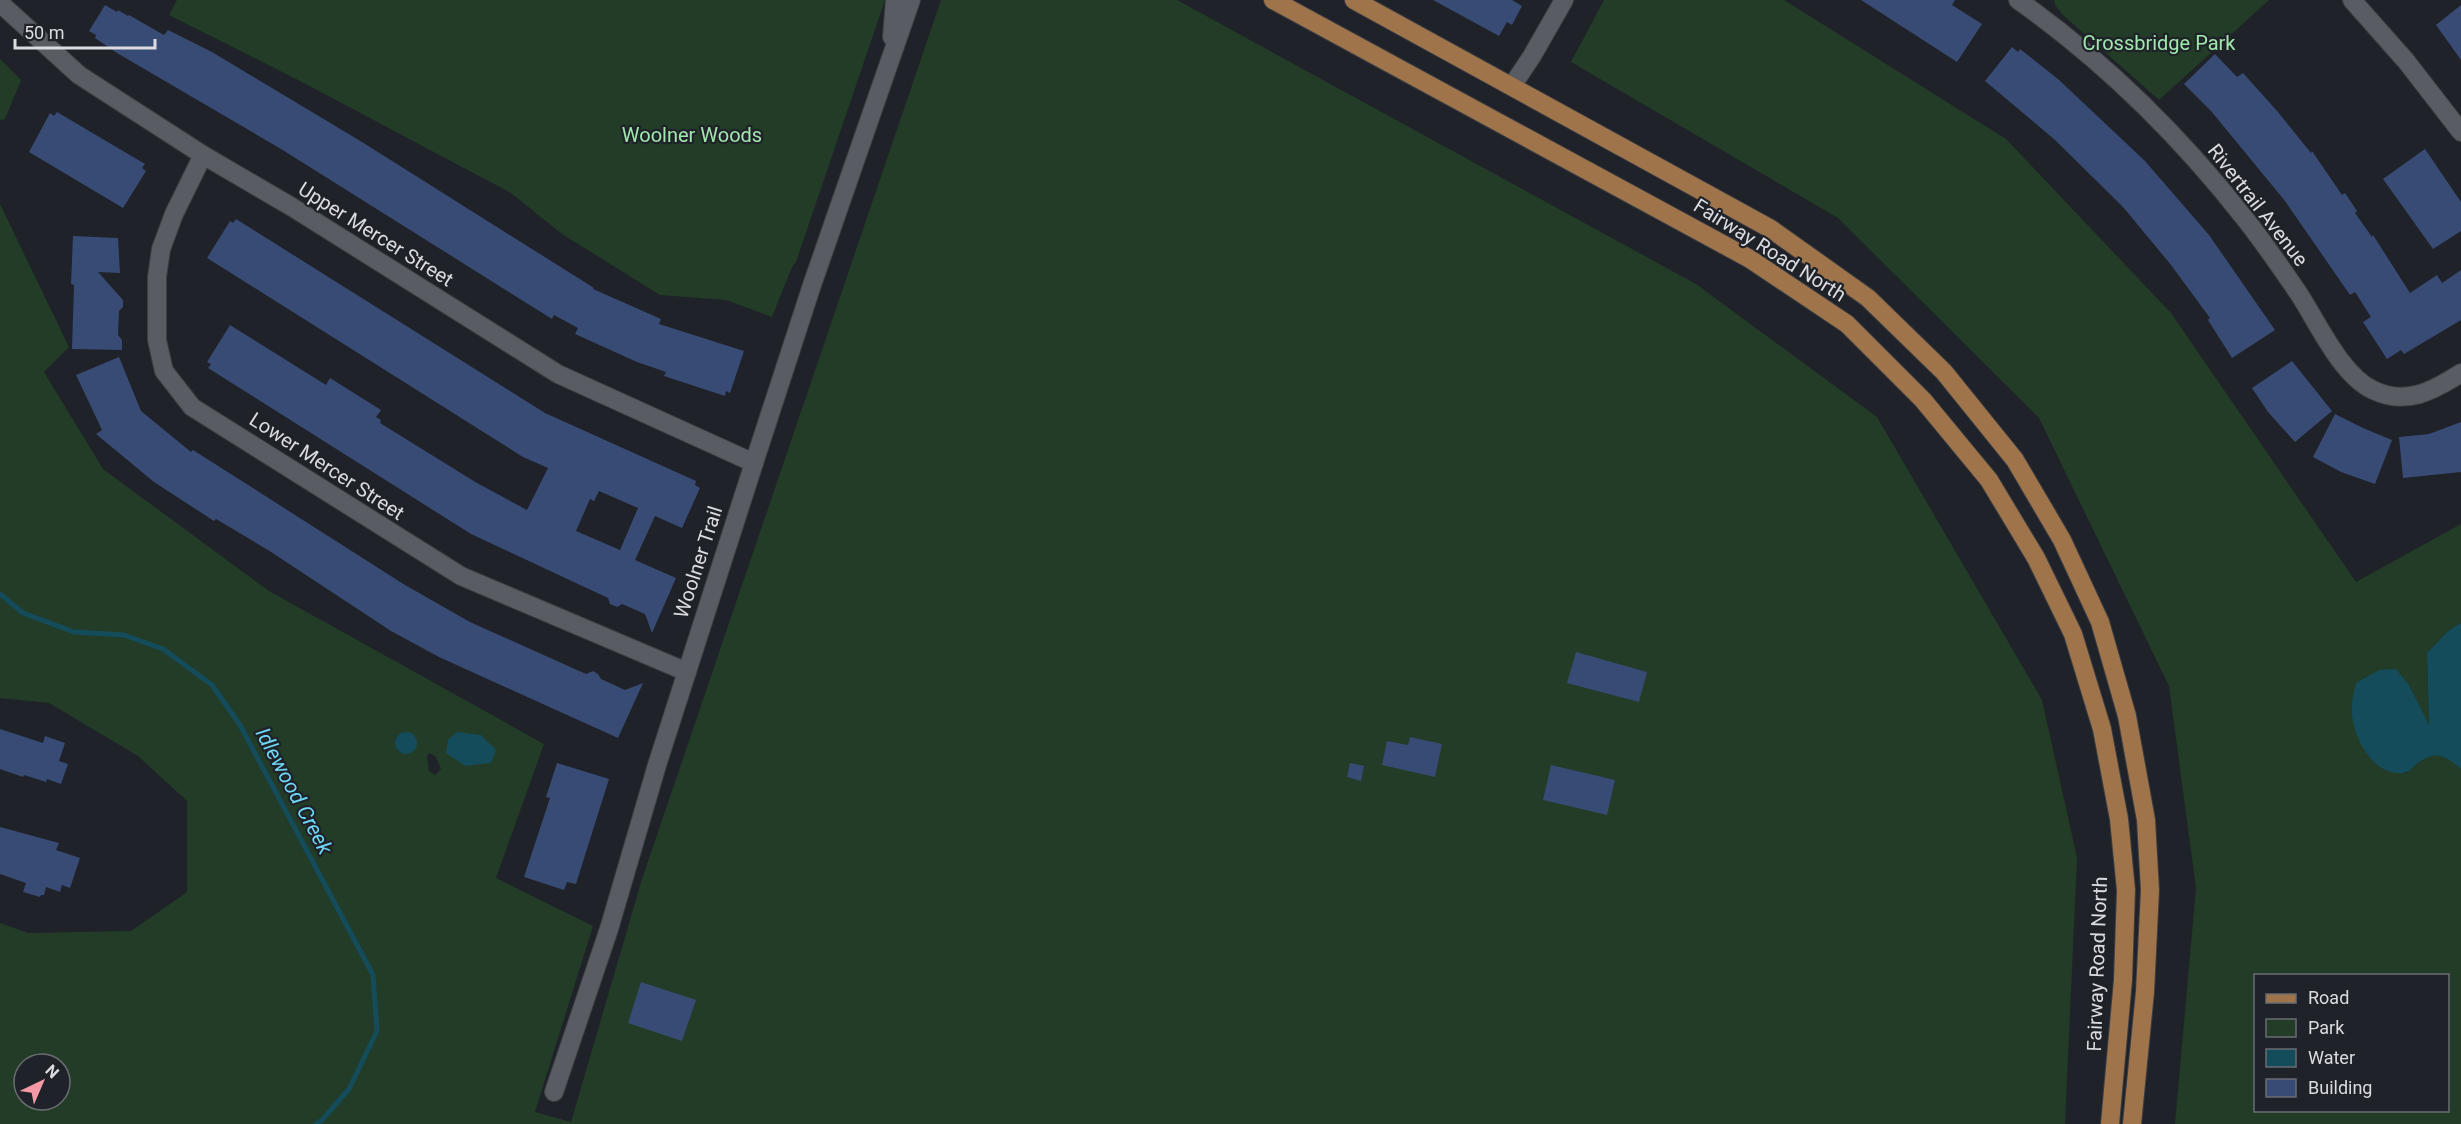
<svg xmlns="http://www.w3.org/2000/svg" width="2461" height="1124" font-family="Roboto,sans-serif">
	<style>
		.green { fill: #223c27; fill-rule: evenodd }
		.water { fill: #154c5b }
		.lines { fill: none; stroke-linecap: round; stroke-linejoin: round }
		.stream { stroke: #154c5b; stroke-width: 5 }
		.building { fill: #384b75; fill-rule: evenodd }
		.minor-casing { stroke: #3b3e43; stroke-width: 20 }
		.major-casing { stroke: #3b3e43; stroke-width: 20 }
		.minor { stroke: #595c63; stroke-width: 18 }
		.major { stroke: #a0744a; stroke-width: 18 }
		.labels { text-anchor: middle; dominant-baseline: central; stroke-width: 4.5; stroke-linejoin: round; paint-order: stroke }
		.park-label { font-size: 20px; fill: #a1e7ad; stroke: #1f2228 }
		.street-label { font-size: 20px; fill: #dadce0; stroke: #1f2228 }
		.water-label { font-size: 21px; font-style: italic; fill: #6fd7f7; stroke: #1f2228 }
	</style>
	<rect width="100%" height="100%" fill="#1f2228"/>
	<!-- green -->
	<g class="green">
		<polygon points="177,0 885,0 796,262 792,267 772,317 726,300 660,295 562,234 511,193 302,82 169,15"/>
		<path d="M941 0H1177L1696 284 1877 417 2042 700 2077 858 2065 1124H0V923L28 933 131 931 187 892V801L138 756 49 703 0 698V204L69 347 44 372 103 469 269 591 544 744 496 878 593 926 535 1112 571 1122 642 879ZM399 734 411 753H401L398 751 395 740ZM430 753 436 757 441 769 435 775 429 771 427 756ZM24 1064H60V1100H24Z"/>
		<path d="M1604 0H1784L2006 139 2171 313 2356 582 2461 524V623L2448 631 2427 653 2429 727 2409 685 2405 774C2429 753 2436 747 2461 769V1124H2175L2196 888 2169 686 2039 418 1838 218 1571 62ZM2256 976H2448V1110H2256Z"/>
		<polygon points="2054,0 2269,0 2159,100 2063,15 2055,5"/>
		<polygon points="0,59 21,80 5,119 0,120"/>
	</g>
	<!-- water -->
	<g class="water">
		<path d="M2461 623V769C2443 754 2434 749 2413 767 2410 770 2407 773 2402 773 2373 775 2355 740 2352 716 2351 705 2353 694 2356 683L2379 670 2396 669 2409 685 2429 725 2427 653 2448 631Z"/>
		<polygon points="457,732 481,735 496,750 491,763 465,766 446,753 448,740"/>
		<circle cx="406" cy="743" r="11"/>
	</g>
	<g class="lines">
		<!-- stream -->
		<polyline class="stream" points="0,594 23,613 74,632 124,635 163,649 212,685 240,725 373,975 377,1031 349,1089 322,1120 316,1124"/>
	</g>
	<!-- building -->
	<g class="building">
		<polygon points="1433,0 1512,0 1522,6 1512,25 1507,22 1499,36"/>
		<polygon points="1861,0 1955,0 1952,5 1982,24 1957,62"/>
		<polygon points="105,5 117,12 118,10 128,16 129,15 164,35 168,30 212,52 362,142 594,288 593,289 661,319 659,324 744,351 730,393 726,391 725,396 664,376 666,372 637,362 575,334 578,328 554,315 552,319 281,149 117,53 95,38 96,35 89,31"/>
		<polygon points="2461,5 2461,60 2436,25"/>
		<polygon points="2012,47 2018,52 2020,49 2058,79 2145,161 2209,235 2275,330 2232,358 2208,320 2210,318 2171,265 2123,207 2055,140 1985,81"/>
		<polygon points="2215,54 2237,77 2243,73 2278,112 2311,153 2312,151 2342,195 2345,193 2357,211 2355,213 2372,237 2373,235 2410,293 2437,275 2442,283 2461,270 2461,320 2404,354 2401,350 2387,359 2363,322 2371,317 2355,292 2350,295 2285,201 2211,111 2184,84"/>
		<polygon points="57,112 145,164 142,168 146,171 123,208 29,152 50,113 54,116"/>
		<polygon points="2425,149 2461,202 2461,231 2433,249 2383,179"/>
		<path d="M236 219 545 413 696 481 695 485 700 488 682 528 655 516 635 560 676 578 652 633 645 614 622 604 617 607 610 604 608 598 471 534 208 368 211 364 207 362 230 325 326 385 330 378 381 410 376 417 381 420 380 423 477 483 527 510 548 468 523 457 207 258 230 221 233 223ZM599 491 638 508 620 550 576 531 590 499 594 501Z"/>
		<polygon points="73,236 118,238 120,273 98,272 123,300 123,307 119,311 118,335 122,340 122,350 72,349 74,285 71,284"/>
		<polygon points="119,357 141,411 191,452 193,450 405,585 470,622 586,674 593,671 598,674 601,679 625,690 643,683 618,738 439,657 391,631 268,550 216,519 214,521 154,482 96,434 102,430 76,375"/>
		<polygon points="2292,361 2332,411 2295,442 2268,412 2252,388"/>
		<polygon points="2335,414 2363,428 2392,440 2375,484 2341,472 2313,457"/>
		<polygon points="2461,422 2461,472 2403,478 2399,437 2429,434"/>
		<polygon points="1576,652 1647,672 1639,702 1567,683"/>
		<polygon points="0,729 43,743 45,736 65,743 59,761 68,764 61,784 47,779 46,782 24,775 23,777 0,769"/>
		<polygon points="1410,737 1442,744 1435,777 1382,765 1387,741 1408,745"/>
		<polygon points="557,763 609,779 576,884 567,882 564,890 524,877 550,798 546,797"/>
		<polygon points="1350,763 1364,766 1361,781 1347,777"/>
		<polygon points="1551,765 1615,780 1607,815 1543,800"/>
		<polygon points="0,827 59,843 56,850 80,858 70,888 62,885 60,892 46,887 44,895 41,895 40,897 23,892 26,883 0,874"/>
		<polygon points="641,982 696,1000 682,1041 628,1023"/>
	</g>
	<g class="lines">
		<!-- minor casing -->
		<g class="minor-casing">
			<g id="minor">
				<path d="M2018 0C2104 61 2181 137 2246 220 2265 244 2282 269 2299 294 2318 323 2341 375 2373 390 2406 406 2433 391 2461 373"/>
				<polyline points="2352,0 2406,61 2461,132"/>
				<polyline points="0,3 79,75 203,155 292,207 558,374 754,463"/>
				<polyline points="892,37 895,0"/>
				<polyline points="1512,86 1532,56 1564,0"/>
				<polyline points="203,155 174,214 161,249 157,277 157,340 164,371 192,407 461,576 687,672"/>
				<polyline points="554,1092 609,929 657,765 754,463 812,285 911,0"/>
			</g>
		</g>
		<!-- major casing -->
		<g class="major-casing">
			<g id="major">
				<polyline points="1273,0 1750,259 1847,324 1923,400 1989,480 2036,558 2073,634 2102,729 2119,819 2126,890 2123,980 2110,1124"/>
				<polyline points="1354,0 1771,229 1868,298 1944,372 2015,460 2062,540 2100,622 2127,716 2146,820 2150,890 2145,992 2132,1124"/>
			</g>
		</g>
		<!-- minor -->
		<use href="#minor" class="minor"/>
		<!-- major -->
		<use href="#major" class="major"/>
	</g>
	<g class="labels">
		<!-- park labels -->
		<g class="park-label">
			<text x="2159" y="43">Crossbridge Park</text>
			<text x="692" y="135">Woolner Woods</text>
		</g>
		<!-- street labels -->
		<g class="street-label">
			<text transform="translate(2258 205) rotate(52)">Rivertrail Avenue</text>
			<text transform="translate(376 234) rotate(32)">Upper Mercer Street</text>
			<text transform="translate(1770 250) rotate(32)">Fairway Road North</text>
			<text transform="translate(327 466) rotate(33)">Lower Mercer Street</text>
			<text transform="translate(698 562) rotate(-72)">Woolner Trail</text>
			<text transform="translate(2097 964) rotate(-88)">Fairway Road North</text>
		</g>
		<!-- water labels -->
		<g class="water-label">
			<text transform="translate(294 791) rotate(62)">Idlewood Creek</text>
		</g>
	</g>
	<!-- legend -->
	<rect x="2254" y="974" width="195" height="138" fill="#1f2228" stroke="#6a6c72" stroke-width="1.5"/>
	<rect x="2266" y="994" width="30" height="9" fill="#a0744a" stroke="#6a6c72" stroke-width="1.5"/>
	<text x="2308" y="1004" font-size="18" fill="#dadce0">Road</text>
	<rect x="2266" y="1019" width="30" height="18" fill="#223c27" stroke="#6a6c72" stroke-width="1.5"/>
	<text x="2308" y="1034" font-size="18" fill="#dadce0">Park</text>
	<rect x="2266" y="1049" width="30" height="18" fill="#154c5b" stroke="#6a6c72" stroke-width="1.5"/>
	<text x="2308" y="1064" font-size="18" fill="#dadce0">Water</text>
	<rect x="2266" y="1079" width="30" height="18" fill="#384b75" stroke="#6a6c72" stroke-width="1.5"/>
	<text x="2308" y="1094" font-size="18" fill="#dadce0">Building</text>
	<!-- north arrow -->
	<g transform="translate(42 1082) rotate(44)"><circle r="28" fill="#1f2228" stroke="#6a6c72" stroke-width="1.5"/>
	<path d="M0-4.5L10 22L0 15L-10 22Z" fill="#f49aa6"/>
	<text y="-9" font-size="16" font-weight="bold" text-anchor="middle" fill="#dadce0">N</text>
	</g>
	<!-- scale -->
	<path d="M15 39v9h140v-9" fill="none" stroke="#dadce0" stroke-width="3"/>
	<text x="24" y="39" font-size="18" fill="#dadce0" stroke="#1f2228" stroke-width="4.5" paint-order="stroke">50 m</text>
</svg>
